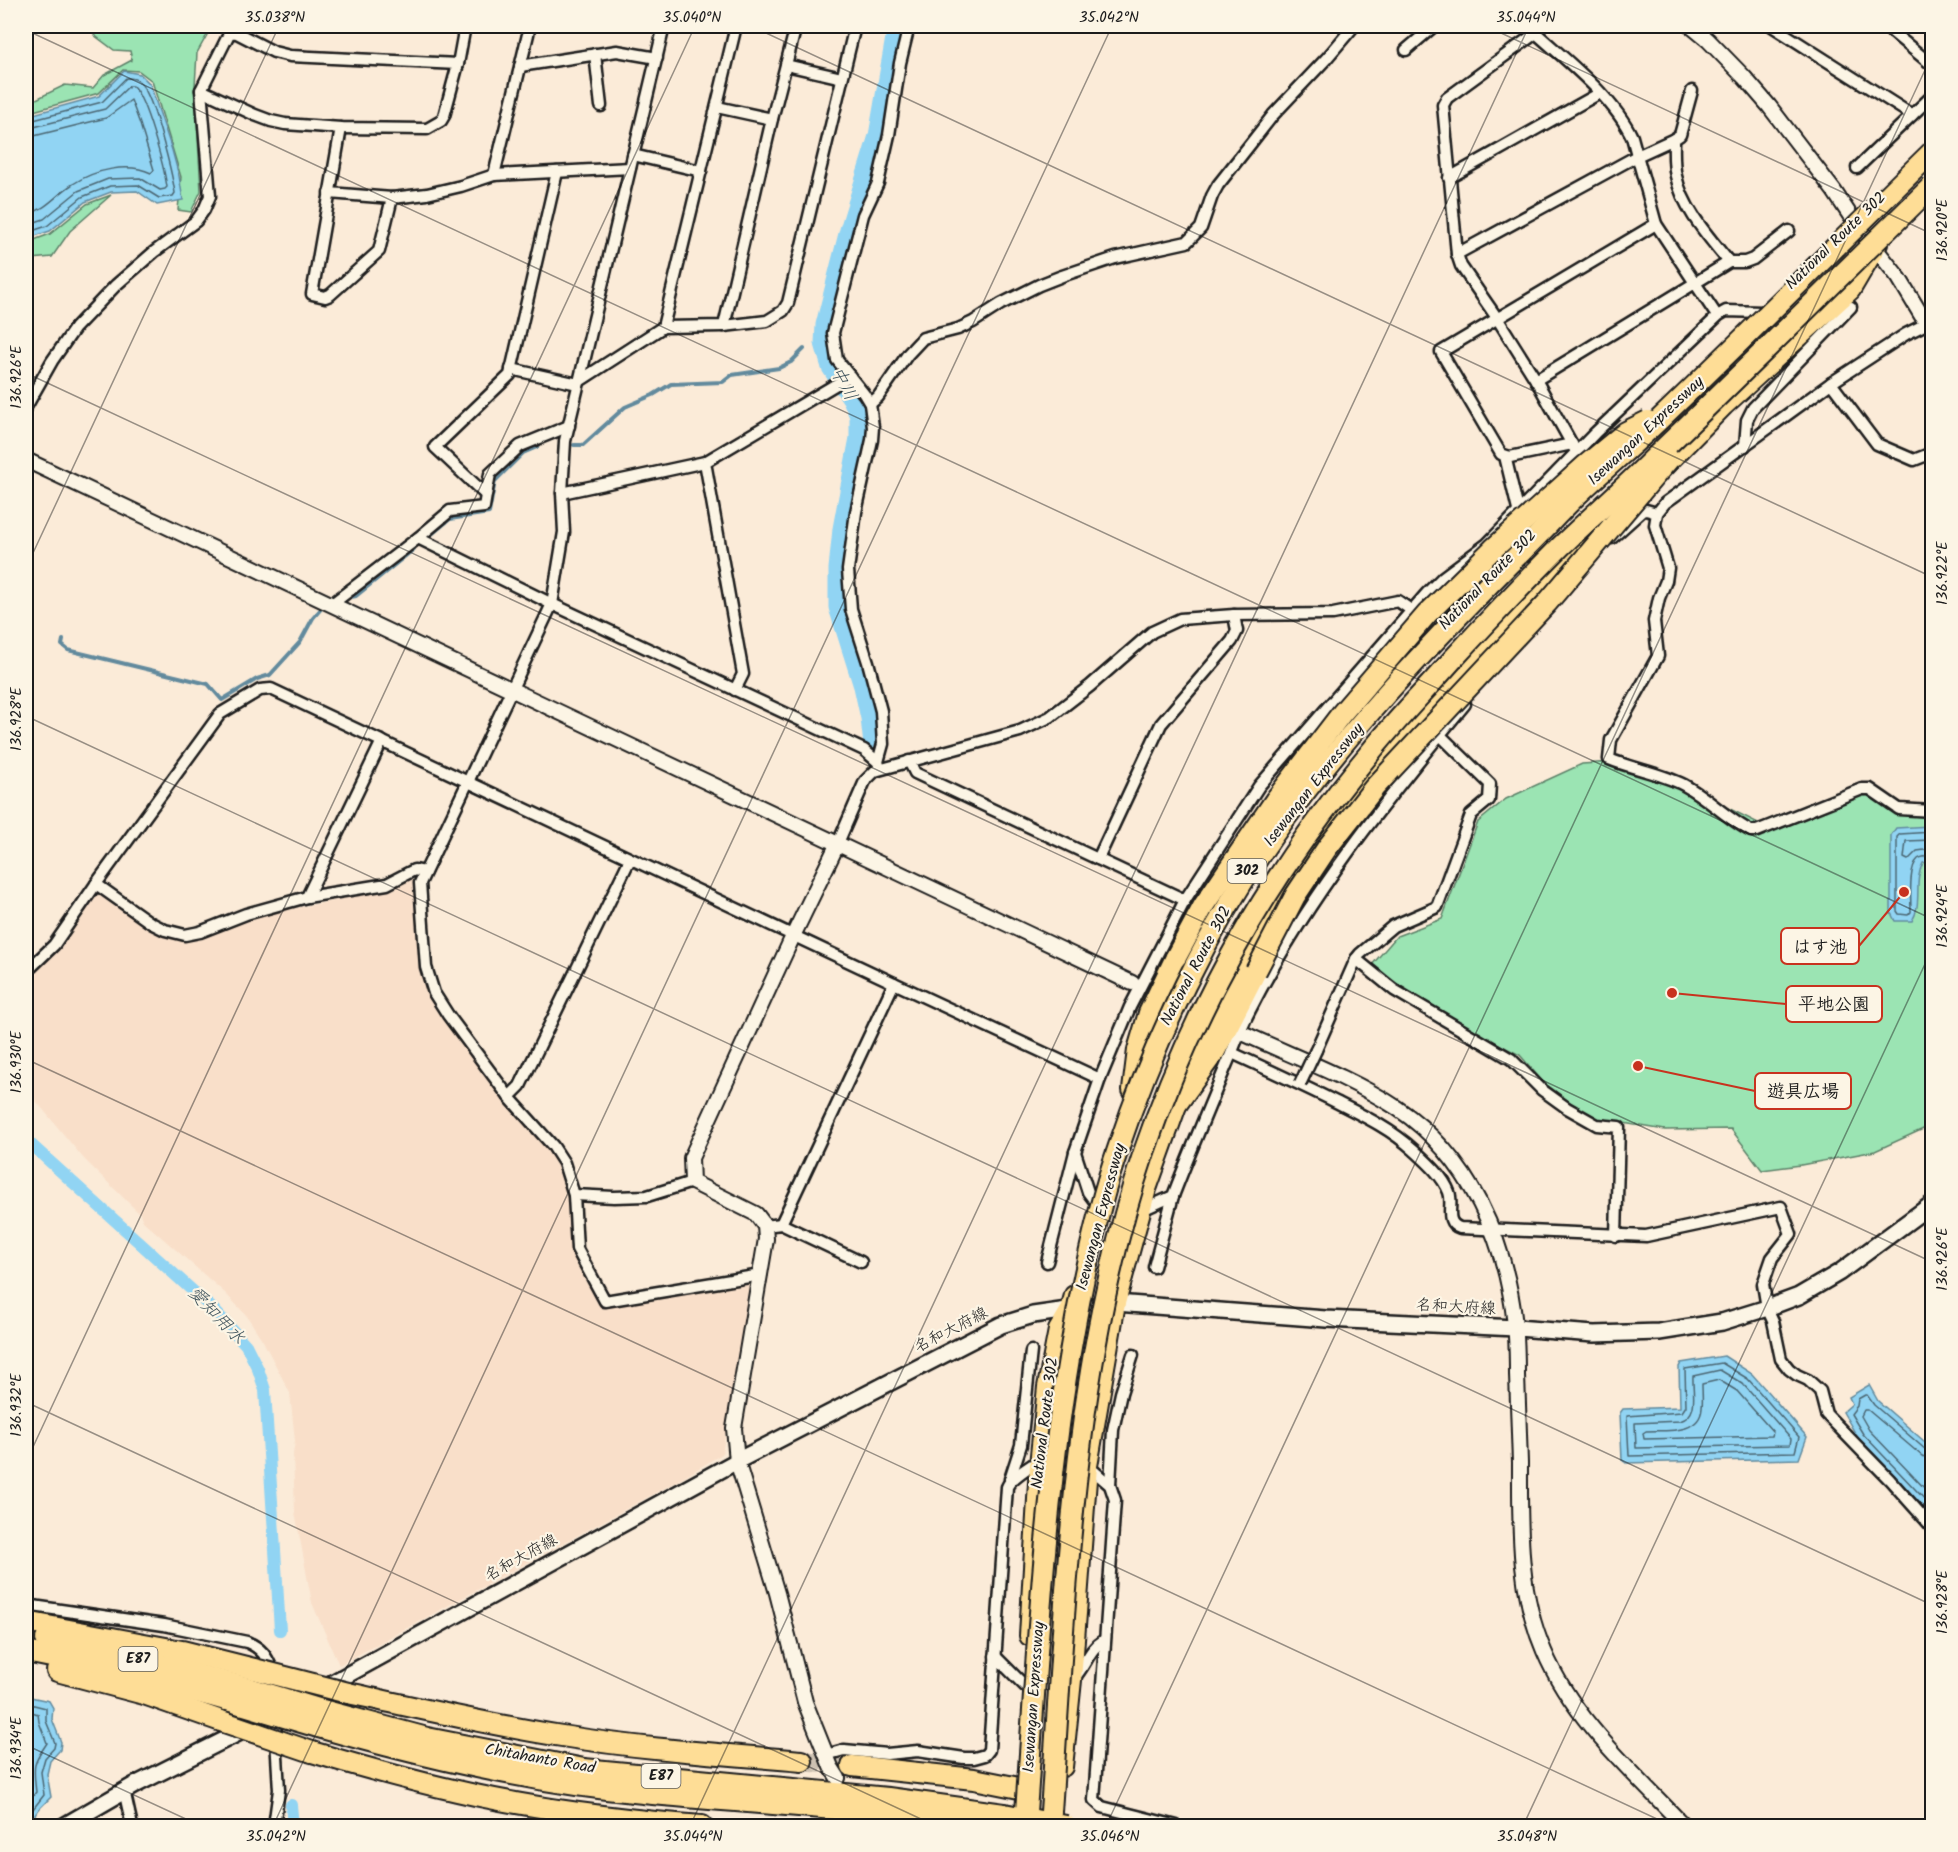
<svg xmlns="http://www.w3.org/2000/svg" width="1958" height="1852" font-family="Kalam,'Klee One',sans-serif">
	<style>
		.built { fill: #f9dfc9 }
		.green { fill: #9be4b3; stroke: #5c8068; stroke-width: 1.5 }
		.water { fill: #91d4f3; stroke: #628a9d; stroke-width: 1.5 }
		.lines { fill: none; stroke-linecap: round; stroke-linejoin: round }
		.shore { stroke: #4b6672; stroke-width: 1.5 }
		.stream { stroke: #628a9d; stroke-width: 4 }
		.canal { stroke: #91d4f3; stroke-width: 12 }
		.river { stroke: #91d4f3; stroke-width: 21 }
		.tertiary-tunnel { stroke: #cec2b2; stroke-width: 14; stroke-dasharray: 14 7; stroke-linecap: butt }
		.motorway-tunnel { stroke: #cec2b2; stroke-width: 20; stroke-dasharray: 20 10; stroke-linecap: butt }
		.minor-casing { stroke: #1c1c1c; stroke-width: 15 }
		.tertiary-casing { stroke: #1c1c1c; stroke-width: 18 }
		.secondary-casing { stroke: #1c1c1c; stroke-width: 20 }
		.trunk-casing { stroke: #1c1c1c; stroke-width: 22 }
		.motorway-casing { stroke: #1c1c1c; stroke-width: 24 }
		.minor { stroke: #fcf5e5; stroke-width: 10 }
		.tertiary { stroke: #fcf5e5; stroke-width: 14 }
		.secondary { stroke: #fcf5e5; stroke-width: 15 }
		.trunk { stroke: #fedd96; stroke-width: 18 }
		.motorway { stroke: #fedd96; stroke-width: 20 }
		.minor-bridge-casing { stroke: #1c1c1c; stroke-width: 15; stroke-linecap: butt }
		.motorway-bridge-casing { stroke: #1c1c1c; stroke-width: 24; stroke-linecap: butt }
		.minor-bridge { stroke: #fcf5e5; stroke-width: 10 }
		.motorway-bridge { stroke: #fedd96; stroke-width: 20 }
		.ticks { fill: none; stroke: #1c1c1c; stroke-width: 1.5; stroke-opacity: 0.45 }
		.labels { text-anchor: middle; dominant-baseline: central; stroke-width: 4.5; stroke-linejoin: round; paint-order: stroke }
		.shield { fill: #fcf5e5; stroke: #5f5d58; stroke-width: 1.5 }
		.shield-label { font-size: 15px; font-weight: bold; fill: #1c1c1c }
		.street-label { font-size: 16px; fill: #1c1c1c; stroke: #fcf5e5 }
		.water-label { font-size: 18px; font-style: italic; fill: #3f535c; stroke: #fcf5e5 }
		.leader { fill: none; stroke: #c8321e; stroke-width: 2 }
		.callout-dot { fill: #c8321e; stroke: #fcf5e5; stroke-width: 2 }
		.callout { fill: #fcf5e5; stroke: #c8321e; stroke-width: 2 }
		.callout-label { font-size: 18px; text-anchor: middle; font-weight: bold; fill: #1c1c1c }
		.neatline { fill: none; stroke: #1c1c1c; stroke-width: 2 }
		.ticks-label { font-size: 15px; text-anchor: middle; fill: #1c1c1c }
	</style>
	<rect width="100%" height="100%" fill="#fbebd8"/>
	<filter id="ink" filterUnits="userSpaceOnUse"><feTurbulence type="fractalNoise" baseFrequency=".0167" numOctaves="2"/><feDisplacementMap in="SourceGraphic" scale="12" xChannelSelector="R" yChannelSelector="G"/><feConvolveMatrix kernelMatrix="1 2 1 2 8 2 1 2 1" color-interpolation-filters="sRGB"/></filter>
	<g filter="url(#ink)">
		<!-- built -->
		<polygon class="built" points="407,878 416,881 420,970 431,998 499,1093 534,1129 556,1159 564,1175 569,1194 572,1238 580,1266 603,1308 747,1281 751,1286 722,1454 683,1478 339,1665 312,1603 295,1512 293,1454 295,1441 290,1393 263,1341 247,1316 225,1293 143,1221 140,1214 84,1159 26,1089 26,981 55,953 96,895 104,895 149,929 163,935 190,940 198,940 256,916 388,890"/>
		<!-- green -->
		<g class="green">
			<polygon points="92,26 212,26 197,53 195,86 201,191 191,212 178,210 181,177 152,81 139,71 123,70 99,93 26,113 26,104 65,85 93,88 104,75 132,60 130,51 114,50 94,35"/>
			<polygon points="111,195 70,231 52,257 31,259 26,264 26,243 50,234 87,204"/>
			<polygon points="1613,762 1664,776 1766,827 1846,797 1875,795 1908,807 1932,809 1932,1125 1875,1151 1801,1165 1762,1170 1731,1129 1665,1130 1599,1119 1574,1105 1543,1082 1520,1055 1452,1020 1371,966 1397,936 1442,919 1478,822 1506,799 1582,764"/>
		</g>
		<!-- water -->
		<g class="water">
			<polygon points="124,71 140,74 150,84 172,150 179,176 183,200 157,205 137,191 111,192 85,202 50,231 26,239 26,116 99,96"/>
			<path d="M1930 826 1932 828V861L1923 863C1913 881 1923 903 1912 921H1895L1891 913V835L1896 828Z"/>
			<path d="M1932 884V915L1928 916 1925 913C1926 902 1924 892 1932 884Z"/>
			<polygon points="1724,1356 1752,1374 1807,1437 1799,1459 1626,1463 1622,1460 1620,1413 1623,1409 1680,1407 1679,1367 1681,1363"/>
			<polygon points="1869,1385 1878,1401 1932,1448 1932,1516 1858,1438 1843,1412 1852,1404 1849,1397"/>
			<polygon points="26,1696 49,1701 53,1708 52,1719 61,1742 60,1750 50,1761 47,1774 51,1797 40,1808 29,1823 26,1824"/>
		</g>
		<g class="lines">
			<!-- shore -->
			<g class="shore">
				<path d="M26 122 102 102 126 78C133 78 138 79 142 85 154 99 172 173 175 193L173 196 159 198 138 185 110 186 82 197 47 226 26 233"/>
				<path d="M26 129 105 109 129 86H133C146 99 164 167 167 187L165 189 160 190 140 178 108 179 78 191 44 219 26 225"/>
				<path d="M26 138 106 118 131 100 140 124 154 170 151 173C128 162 94 170 73 184 54 196 49 208 26 215"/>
				<path d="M1932 832 1900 834 1897 837V911L1899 914 1908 915 1911 912C1911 898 1908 868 1918 859 1922 856 1928 857 1932 856"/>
				<polyline points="1932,840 1906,841 1904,858 1908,860 1917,851 1932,849"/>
				<polygon points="1722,1363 1748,1379 1799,1437 1795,1452 1629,1456 1627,1416 1682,1412 1686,1406 1685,1369"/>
				<path d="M1720 1370 1743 1384 1791 1439 1790 1445 1636 1448 1635 1423 1680 1421C1700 1415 1692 1392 1693 1376Z"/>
				<path d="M1719 1380 1737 1391 1773 1432 1772 1436 1644 1439 1643 1433 1646 1431C1665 1430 1700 1435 1702 1408 1703 1400 1702 1392 1702 1384Z"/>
				<polyline points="1932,1452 1926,1450 1874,1405 1867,1395 1865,1395 1858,1399 1857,1406 1851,1414 1863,1434 1932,1507"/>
				<polyline points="1932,1459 1922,1456 1868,1410 1864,1410 1861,1416 1869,1430 1932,1496"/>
				<polyline points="26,1703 46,1708 46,1721 55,1743 54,1748 45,1758 41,1772 44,1795 26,1818"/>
				<path d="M26 1710 38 1714 39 1722 47 1743C32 1765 33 1766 36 1792L26 1805"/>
			</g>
			<!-- stream -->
			<g class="stream">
				<polyline points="574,445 583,445 625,407 653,395 671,384 723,382 732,375 779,368 791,362 804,349"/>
				<polyline points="432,534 450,519 489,513 495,481 523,453 537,447"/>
				<polyline points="351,597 356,596 414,549"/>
				<polyline points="63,640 62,645 68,650 208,684 222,700 257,679 270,675 300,642 313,618 320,610"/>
			</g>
			<!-- canal -->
			<g class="canal">
				<polyline points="26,1140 215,1311 246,1345 258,1369 265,1390 280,1630"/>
				<polyline points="291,1805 293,1826"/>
			</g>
			<!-- river -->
			<polyline class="river" points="874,745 871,718 864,686 839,607 839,569 843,529 860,438 860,416 853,399 832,367 825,343 826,325 850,230 879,136 898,26"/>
			<!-- tertiary-tunnel -->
			<polyline class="tertiary-tunnel" points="1132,983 1207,1017"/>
			<!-- motorway-tunnel -->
			<polyline class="motorway-tunnel" points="802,1761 852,1766"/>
			<!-- minor casing -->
			<g class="minor-casing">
				<g id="minor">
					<polyline points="664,26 565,441 562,493 564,532 552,604 420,883 426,967 434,993 448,1015 509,1097 553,1146 564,1163 574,1195 577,1249 605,1301 761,1275"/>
					<path d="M1528 26 1536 33C1568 62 1614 98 1632 137L1656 224 1695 283 1536 380 1497 318 1461 266 1457 254 1443 105 1447 98 1536 33"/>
					<polyline points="1772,26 1912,115"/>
					<polyline points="1885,26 1932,65"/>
					<polyline points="1406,50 1434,26"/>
					<polyline points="595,54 601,106"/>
					<polyline points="786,65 842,78"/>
					<polyline points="520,66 617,51 657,58"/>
					<polyline points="201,90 255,115 271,121 285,124 341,128 427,129 441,121 444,116 458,64 465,26"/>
					<polyline points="717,107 772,119"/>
					<polyline points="341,128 312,294 325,297 330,295 379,251 392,198 427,194 461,186 494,175 630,168"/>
					<polyline points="1674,139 1680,135 1692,91"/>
					<polyline points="633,155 701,171"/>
					<polyline points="1857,168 1932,96"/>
					<polyline points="557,172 510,375 435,447 486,495 490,474 520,446 569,426"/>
					<polyline points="494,175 530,26"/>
					<polyline points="1449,178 1600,93"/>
					<polyline points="329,193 392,198"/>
					<path d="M1457 254 1637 156 1674 139C1674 151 1673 164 1676 176 1683 209 1708 236 1729 262"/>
					<polyline points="1717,316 1695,283 1729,262 1745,262 1753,259 1789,231"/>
					<polyline points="724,326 772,119 796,26"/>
					<polyline points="663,327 736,26"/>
					<polyline points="511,369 578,384"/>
					<polyline points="1536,380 1574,448"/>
					<polyline points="578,382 663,327 724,326 767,321 783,311 788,303 855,26"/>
					<polyline points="1831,383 1877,444 1914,460 1932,453"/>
					<polyline points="870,404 878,397 908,354 923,338 958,329 973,322 1001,304 1039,285 1062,276 1115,258 1187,242 1201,228 1212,196 1218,185 1248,147 1273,115 1326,59 1354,26"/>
					<polyline points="26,407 52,361 75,328 116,285 154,252 196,221 204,210 210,196 201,90 230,32 237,33 274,52 290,56 458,64"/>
					<polyline points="1572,444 1510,457 1501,454 1441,352 1656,224"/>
					<polyline points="1745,446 1747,420 1753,408 1851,307"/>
					<polyline points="1505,456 1518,510"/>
					<polyline points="705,462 743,674 735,690"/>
					<polyline points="562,493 705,462 850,376"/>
					<path d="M1657 513 1655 525 1668 568 1666 581 1659 598 1654 621 1658 656 1611 740 1609 759C1633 769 1661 773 1684 785 1708 798 1727 819 1751 831H1757L1862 789H1870L1899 809 1932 811"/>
					<polyline points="418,538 450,511 484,507 486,495"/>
					<polyline points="1612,538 1642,511 1646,510 1657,513 1665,503 1831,383 1906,334 1932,321"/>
					<polyline points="332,604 418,538 552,604 864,750 878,762 879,765"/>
					<polyline points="909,761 915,773 1185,900"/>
					<polyline points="878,762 883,744 881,711 868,662 851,609 848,570 856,512 872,440 873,427 870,404 864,394 837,360 833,333 863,215 878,183 889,135 900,63 909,26"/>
					<polyline points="838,843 865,781 875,771 1020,731 1050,717 1090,686 1152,632 1180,619 1234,615 1333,614 1398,601 1411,610"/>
					<polyline points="1098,859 1161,724 1232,641 1237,631 1234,615"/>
					<polyline points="96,884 151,923 165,930 185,935 200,932 246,914 307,897 387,884 414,870 425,872"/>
					<polyline points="307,897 382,741"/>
					<polyline points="1356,959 1394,990 1511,1059 1542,1090 1567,1108 1597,1125 1619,1127 1616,1236"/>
					<polyline points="26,972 54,945 96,884 220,714 260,690 271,689 894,983 1100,1079"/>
					<polyline points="1316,1050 1356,959 1360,954 1393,926 1437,907 1471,815 1489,800 1490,784 1440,735"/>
					<path d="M1232 1053C1267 1069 1302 1085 1336 1102 1364 1116 1391 1129 1414 1150 1427 1162 1443 1176 1449 1192 1454 1205 1443 1222 1460 1228L1646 1236 1781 1207 1791 1234 1772 1258 1763 1284 1767 1308 1773 1321 1781 1359 1789 1369 1797 1375 1808 1380 1820 1391 1826 1414 1890 1480 1932 1527"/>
					<polyline points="509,1097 520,1086 630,859"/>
					<polyline points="574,1195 614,1197 647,1196 692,1182"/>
					<polyline points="1097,1204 1088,1192 1075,1152 1100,1079 1130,1007 1185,900 1259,786 1427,593 1443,577 1487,544 1595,433 1719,315 1726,311 1762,312"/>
					<path d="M1140 1211 1173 1196C1190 1152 1208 1109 1226 1066 1234 1048 1240 1029 1249 1012 1306 899 1385 801 1465 704"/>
					<polyline points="781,1224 894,983"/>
					<polyline points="765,1226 781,1224 861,1262"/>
					<polyline points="1047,1262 1075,1152"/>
					<polyline points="1154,1267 1173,1196"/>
					<polyline points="1088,1466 1110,1485 1115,1500 1094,1800 1102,1807 1177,1826"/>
					<polyline points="1010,1479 1021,1445 1031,1351"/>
					<polyline points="1110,1485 1113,1430 1121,1393 1133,1355"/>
					<path d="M26 1605 164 1625 247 1642C261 1648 267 1656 272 1670L279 1790 274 1826"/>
					<polyline points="995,1656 1026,1687"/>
					<path d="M1074 1678C1086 1665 1089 1649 1104 1640"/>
					<path d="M826 1755 844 1750 887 1754 918 1751 964 1758H974L985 1755 989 1750 1007 1487C1011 1477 1030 1467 1039 1460"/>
					<polyline points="124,1790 132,1826"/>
				</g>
			</g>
			<!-- tertiary casing -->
			<g class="tertiary-casing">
				<g id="tertiary">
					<polyline points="1691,26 1708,40 1744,77 1769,106 1834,191 1855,223 1899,278 1926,323"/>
					<polyline points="26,460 1132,983"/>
					<path d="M1247 1035C1297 1058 1351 1078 1397 1108 1470 1157 1506 1241 1515 1325 1517 1342 1517 1358 1517 1375 1518 1404 1519 1433 1520 1463 1520 1527 1518 1591 1544 1651 1573 1720 1634 1773 1684 1826"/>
					<polyline points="838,1778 831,1767 805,1702 777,1593 737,1461 734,1428 766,1239 765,1226 756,1214 692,1182 691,1158 793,936 838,843"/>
					<polyline points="866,1824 867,1826"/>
				</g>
			</g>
			<!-- secondary casing -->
			<g class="secondary-casing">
				<polyline id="secondary" points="64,1826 133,1786 274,1715 737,1461 1001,1325 1033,1315 1116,1303 1326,1319 1516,1328 1594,1334 1659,1332 1722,1322 1767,1308 1799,1296 1840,1272 1932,1204"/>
			</g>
			<!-- trunk casing -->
			<g class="trunk-casing">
				<g id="trunk">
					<polyline points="1659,472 1724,406 1851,290 1878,244"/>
					<polyline points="1029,1636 1039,1465 1047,1387 1058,1330 1070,1310 1074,1295"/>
					<polyline points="1063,1767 1072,1680 1088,1466 1116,1303 1147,1189 1184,1086 1242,960 1285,888 1338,816 1472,658 1549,579 1599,531"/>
				</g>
			</g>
			<!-- motorway casing -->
			<g class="motorway-casing">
				<g id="motorway">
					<polyline points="1133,1090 1138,1050 1149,1013 1176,957"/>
					<polyline points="1174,1108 1215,1051 1256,971"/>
					<polyline points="26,1622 182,1651 254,1669"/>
					<polyline points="46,1639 120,1655 249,1688"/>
					<path d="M26 1652C99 1666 172 1685 244 1705"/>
					<polyline points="57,1671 144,1694 221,1721"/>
					<path d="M348 1693C419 1708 490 1725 562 1736 641 1749 722 1754 802 1761"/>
					<polyline points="322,1710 427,1738 584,1769 888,1798 1004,1814"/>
					<path d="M318 1727C424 1757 533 1783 643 1793 753 1804 864 1808 974 1826"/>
					<path d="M312 1752C379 1772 447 1791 516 1803 577 1814 640 1821 702 1826"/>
					<polyline points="852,1766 974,1779 1019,1788"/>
				</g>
			</g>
			<!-- minor -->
			<use href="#minor" class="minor"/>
			<!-- tertiary -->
			<use href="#tertiary" class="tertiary"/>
			<!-- secondary -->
			<use href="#secondary" class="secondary"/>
			<!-- trunk -->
			<use href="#trunk" class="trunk"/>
			<!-- motorway -->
			<use href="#motorway" class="motorway"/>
			<!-- minor-bridge casing -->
			<g class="minor-bridge-casing">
				<polyline id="minor-bridge" points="1300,1084 1316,1050"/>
			</g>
			<!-- motorway-bridge casing -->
			<g class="motorway-bridge-casing">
				<g id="motorway-bridge">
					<polyline points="1176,957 1204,905 1276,799 1342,713 1427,614 1493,549 1586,465 1626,432 1648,421"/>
					<polyline points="1256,971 1295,896 1327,848 1374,788 1547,603 1669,459"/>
					<polyline points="254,1669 348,1693"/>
					<polyline points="249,1688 322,1710"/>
					<polyline points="244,1705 318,1727"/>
					<polyline points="221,1721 312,1752"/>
					<polyline points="1004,1814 1066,1826"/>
					<path d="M1025 1826C1037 1661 1044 1494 1074 1330 1085 1268 1098 1206 1119 1146 1155 1038 1209 927 1274 834 1343 736 1426 648 1510 563 1532 542 1552 520 1573 499 1602 471 1633 445 1661 418 1753 330 1842 240 1932 152"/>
					<path d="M1050 1826C1066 1602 1071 1367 1144 1152 1194 1006 1271 872 1369 754 1395 721 1425 691 1453 659 1488 621 1524 583 1561 546 1591 517 1623 489 1653 459 1747 369 1839 277 1932 186"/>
				</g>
			</g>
			<!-- minor-bridge -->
			<use href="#minor-bridge" class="minor-bridge"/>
			<!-- motorway-bridge -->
			<use href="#motorway-bridge" class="motorway-bridge"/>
		</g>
	</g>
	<!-- ticks -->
	<path class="ticks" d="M751 26 1932 577M1486 26 1932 234M26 30 1932 919M26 373 1932 1262M26 568 279 26M26 716 1932 1605M26 1059 1672 1826M26 1402 936 1826M26 1462 695 26M26 1745 201 1826M273 1826 1112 26M690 1826 1529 26M1106 1826 1932 55M1523 1826 1932 949"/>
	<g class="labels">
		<!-- shield labels -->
		<g class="shield">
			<rect x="1227.5" y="859" width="39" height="24" rx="4.5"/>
			<rect x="118.5" y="1647" width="39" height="24" rx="4.5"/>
			<rect x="641.5" y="1764" width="39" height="24" rx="4.5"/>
		</g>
		<g class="shield-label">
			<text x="1247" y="871">302</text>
			<text x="138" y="1659">E87</text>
			<text x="661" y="1776">E87</text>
		</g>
		<!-- street labels -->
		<g class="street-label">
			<text transform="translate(1836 241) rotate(-44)">National Route 302</text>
			<text transform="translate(1646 431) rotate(-43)">Isewangan Expressway</text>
			<text transform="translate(1488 580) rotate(-46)">National Route 302</text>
			<text transform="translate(1314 785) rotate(-52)">Isewangan Expressway</text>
			<text transform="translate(1196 966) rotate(-62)">National Route 302</text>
			<text transform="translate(1101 1217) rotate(-75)">Isewangan Expressway</text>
			<text transform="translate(1456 1307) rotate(3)">名和大府線</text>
			<text transform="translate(951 1330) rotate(-27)">名和大府線</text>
			<text transform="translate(1045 1423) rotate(-83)">National Route 302</text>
			<text transform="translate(521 1558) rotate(-29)">名和大府線</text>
			<text transform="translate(1034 1697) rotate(-86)">Isewangan Expressway</text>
			<text transform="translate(540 1759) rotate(10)">Chitahanto Road</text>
		</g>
		<!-- water labels -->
		<g class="water-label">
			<text transform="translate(843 384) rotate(62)">中川</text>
			<text transform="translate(216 1316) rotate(46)">愛知用水</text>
		</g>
	</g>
	<!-- callouts -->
	<path class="leader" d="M1904 892L1859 946M1672 993L1786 1004M1638 1066L1755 1091"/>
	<g class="callout-dot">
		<circle cx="1904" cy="892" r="6"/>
		<circle cx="1672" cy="993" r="6"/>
		<circle cx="1638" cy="1066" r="6"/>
	</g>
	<g class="callout">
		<rect x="1781" y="928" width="78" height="36" rx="6"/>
		<rect x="1786" y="986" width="96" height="36" rx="6"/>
		<rect x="1755" y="1073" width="96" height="36" rx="6"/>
	</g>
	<g class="callout-label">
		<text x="1820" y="953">はす池</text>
		<text x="1834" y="1010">平地公園</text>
		<text x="1803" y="1097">遊具広場</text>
	</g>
	<!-- margin -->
	<rect width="1958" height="1852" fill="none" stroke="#fcf5e5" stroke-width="66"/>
	<rect x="33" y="33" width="1892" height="1786" class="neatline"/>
	<g class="ticks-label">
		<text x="275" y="22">35.038°N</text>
		<text x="692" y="22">35.040°N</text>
		<text x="1109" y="22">35.042°N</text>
		<text x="1526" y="22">35.044°N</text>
		<text transform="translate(1942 230) rotate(-90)" y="5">136.920°E</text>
		<text transform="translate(16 377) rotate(-90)" y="5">136.926°E</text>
		<text transform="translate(1942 573) rotate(-90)" y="5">136.922°E</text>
		<text transform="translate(16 719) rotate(-90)" y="5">136.928°E</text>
		<text transform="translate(1942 916) rotate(-90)" y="5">136.924°E</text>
		<text transform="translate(16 1062) rotate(-90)" y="5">136.930°E</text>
		<text transform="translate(1942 1259) rotate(-90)" y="5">136.926°E</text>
		<text transform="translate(16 1405) rotate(-90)" y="5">136.932°E</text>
		<text transform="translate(1942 1602) rotate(-90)" y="5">136.928°E</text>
		<text transform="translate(16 1748) rotate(-90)" y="5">136.934°E</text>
		<text x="276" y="1841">35.042°N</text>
		<text x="693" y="1841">35.044°N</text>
		<text x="1110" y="1841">35.046°N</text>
		<text x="1527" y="1841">35.048°N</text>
	</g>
</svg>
